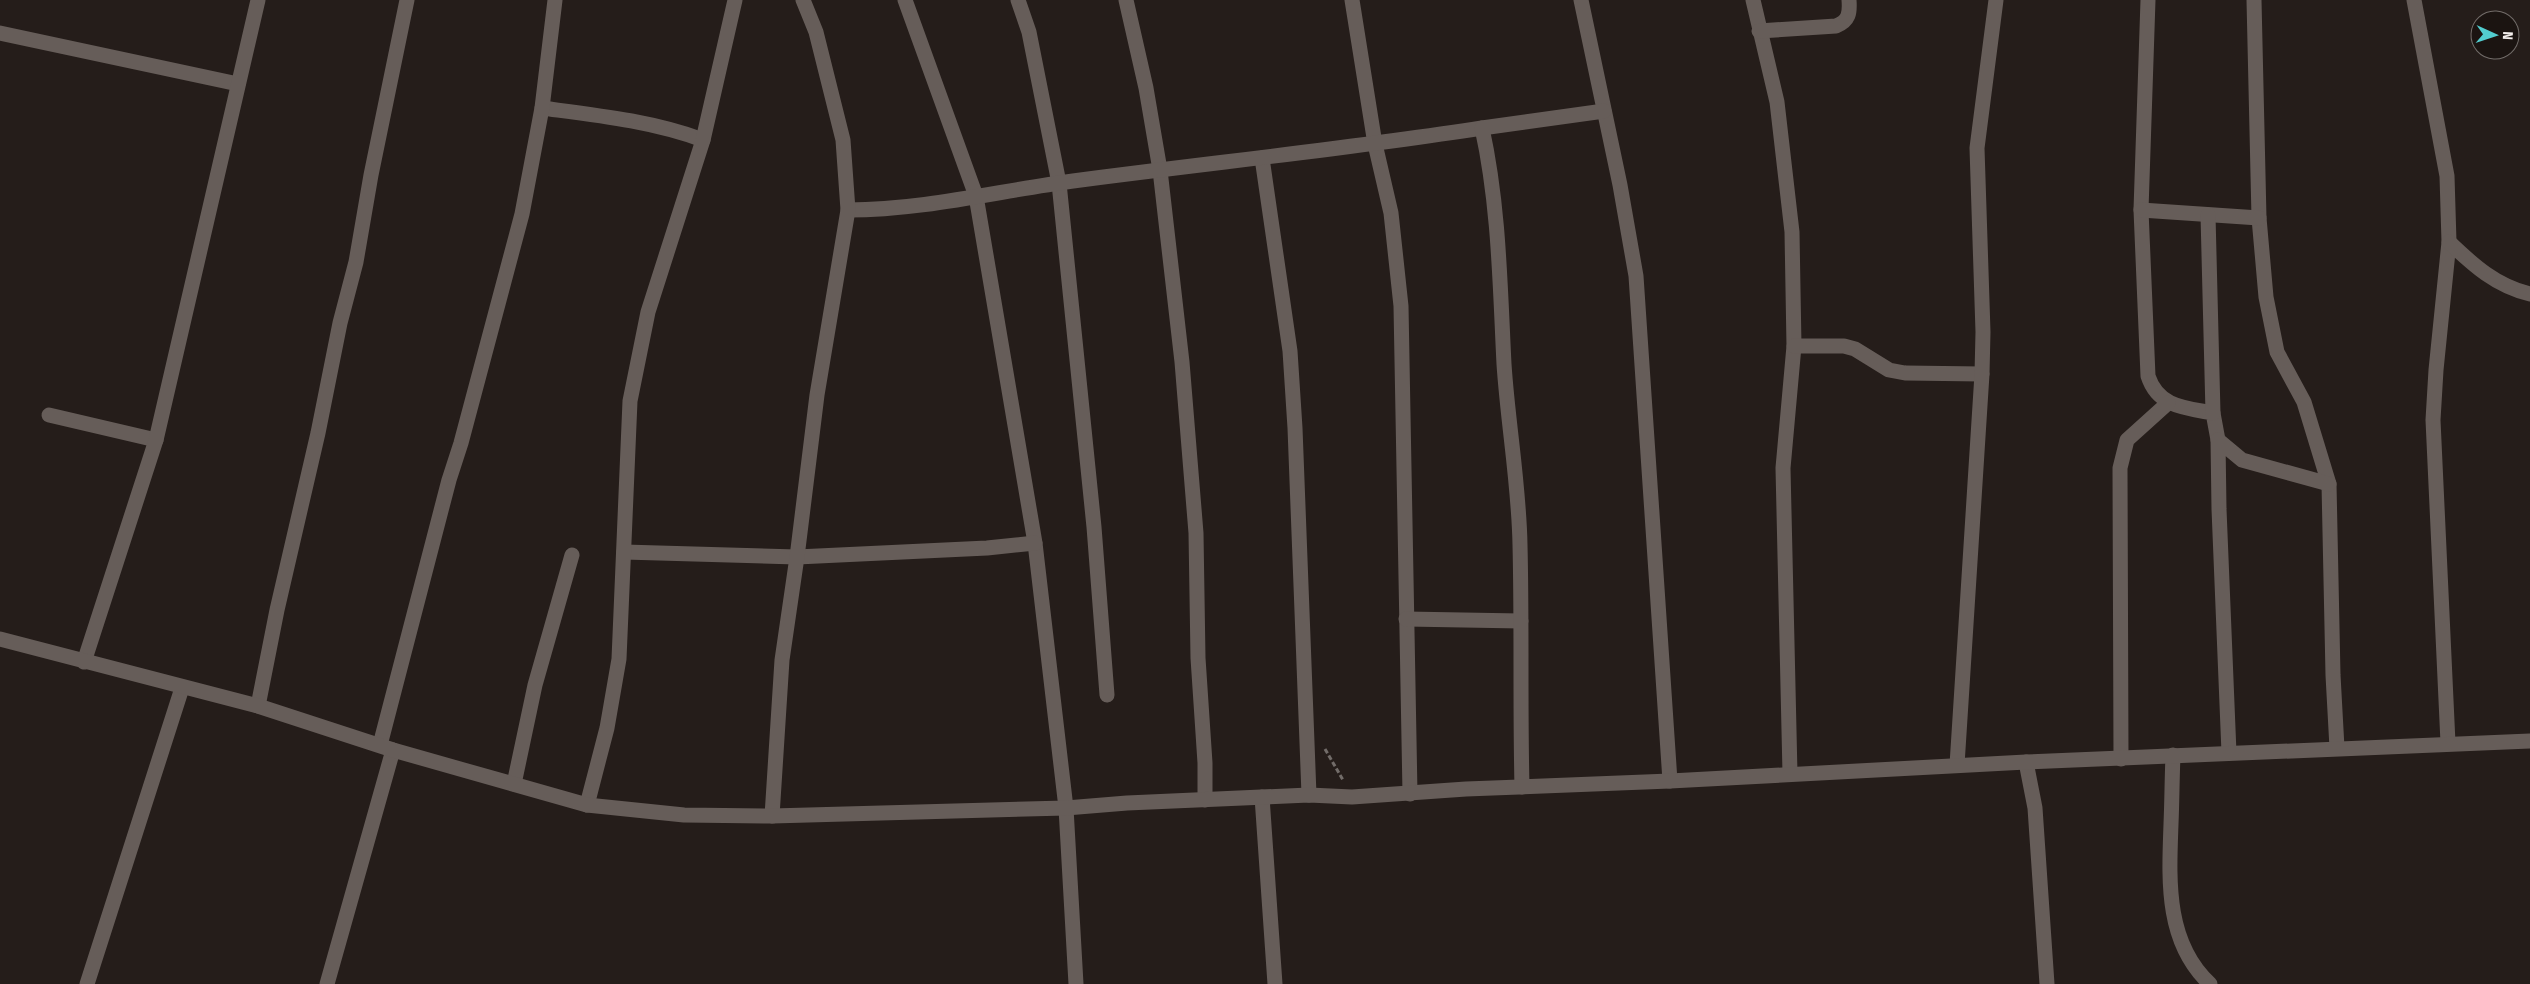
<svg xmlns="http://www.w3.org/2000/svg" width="2530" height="984" font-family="'Fira Sans Condensed',sans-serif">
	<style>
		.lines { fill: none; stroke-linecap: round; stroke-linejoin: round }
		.path { stroke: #726c69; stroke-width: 3; stroke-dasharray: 5 2.5; stroke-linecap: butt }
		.street { stroke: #665d59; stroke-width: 15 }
		.secondary { stroke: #665d59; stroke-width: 15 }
	</style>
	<rect width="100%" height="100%" fill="#251d1a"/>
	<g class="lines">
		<!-- path -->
		<polyline class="path" points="1325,749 1343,780"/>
		<!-- street -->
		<g class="street">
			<polyline points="905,0 976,196 1035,543 1066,808 1076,984"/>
			<polyline points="1018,0 1029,32 1059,183 1094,527 1107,695"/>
			<polyline points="1126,0 1146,88 1160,170 1182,362 1196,533 1198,658 1205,763 1205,800"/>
			<polyline points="1352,0 1375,144 1391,213 1401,306 1410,794"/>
			<polyline points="1581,0 1620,185 1636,276 1670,781"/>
			<polyline points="1753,0 1777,102 1792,232 1794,346 1783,468 1790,774"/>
			<path d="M2148 0 2141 210 2148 376C2158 407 2185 408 2213 413L2218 440"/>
			<polyline points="2254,0 2259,218 2266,297 2277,352 2304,402 2329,484 2333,675 2337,748"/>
			<polyline points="2414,0 2447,176 2449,242 2436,370 2433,420 2448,743"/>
			<path d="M1759 31 1836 26C1849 21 1850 13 1849 0"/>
			<polyline points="0,33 238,84"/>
			<path d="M542 108C595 115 652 121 703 140"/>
			<polyline points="1262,158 1290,351 1295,428 1309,795"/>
			<path d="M848 210C924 210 998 191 1073 181 1209 163 1346 149 1482 128"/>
			<polyline points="2141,210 2259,218"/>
			<polyline points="2208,215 2213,413"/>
			<path d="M2449 242C2473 265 2496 286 2530 294"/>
			<polyline points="1794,346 1844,346 1855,349 1889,370 1905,373 1982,374"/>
			<polyline points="49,415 156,440"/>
			<polyline points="624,552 797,557 987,548 1035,543"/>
			<polyline points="1406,619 1521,621"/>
			<polyline points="84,662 156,440 258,0"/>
			<polyline points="258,706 277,610 318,433 340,323 356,262 371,175 407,0"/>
			<polyline points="380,745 449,480 461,443 522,214 542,108 555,0"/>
			<polyline points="2229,753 2219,509 2218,440 2242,460 2329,484"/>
			<path d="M2173 755C2172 778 2172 801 2171 824 2169 880 2165 942 2210 984"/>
			<polyline points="2121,759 2120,468 2127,440 2168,403"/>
			<polyline points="2026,762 2035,808 2047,984"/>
			<polyline points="1957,765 1982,374 1983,332 1977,148 1996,0"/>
			<polyline points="514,784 535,685 572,555"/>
			<path d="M1522 787C1520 706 1522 625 1520 545 1519 484 1508 425 1504 364 1500 285 1499 205 1482 128L1604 111"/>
			<polyline points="1262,797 1275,984"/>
			<polyline points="587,805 607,728 619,659 630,401 648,312 703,140 735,0"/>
			<polyline points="772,816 782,660 797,557 817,395 848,210 843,140 816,32 803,0"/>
			<polyline points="87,984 182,688"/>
			<polyline points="327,984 393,750"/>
		</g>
		<!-- secondary -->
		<polyline class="secondary" points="0,639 258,706 393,750 587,805 684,815 772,816 1066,808 1127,803 1309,795 1352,797 1466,789 1670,781 2026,762 2530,741"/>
	</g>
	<!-- north arrow -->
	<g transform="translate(2495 35) rotate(93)"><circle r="24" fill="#1b1411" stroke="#726c69"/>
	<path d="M0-4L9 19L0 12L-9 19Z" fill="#52cdcf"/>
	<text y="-8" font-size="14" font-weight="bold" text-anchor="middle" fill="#f4efed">N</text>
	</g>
</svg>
